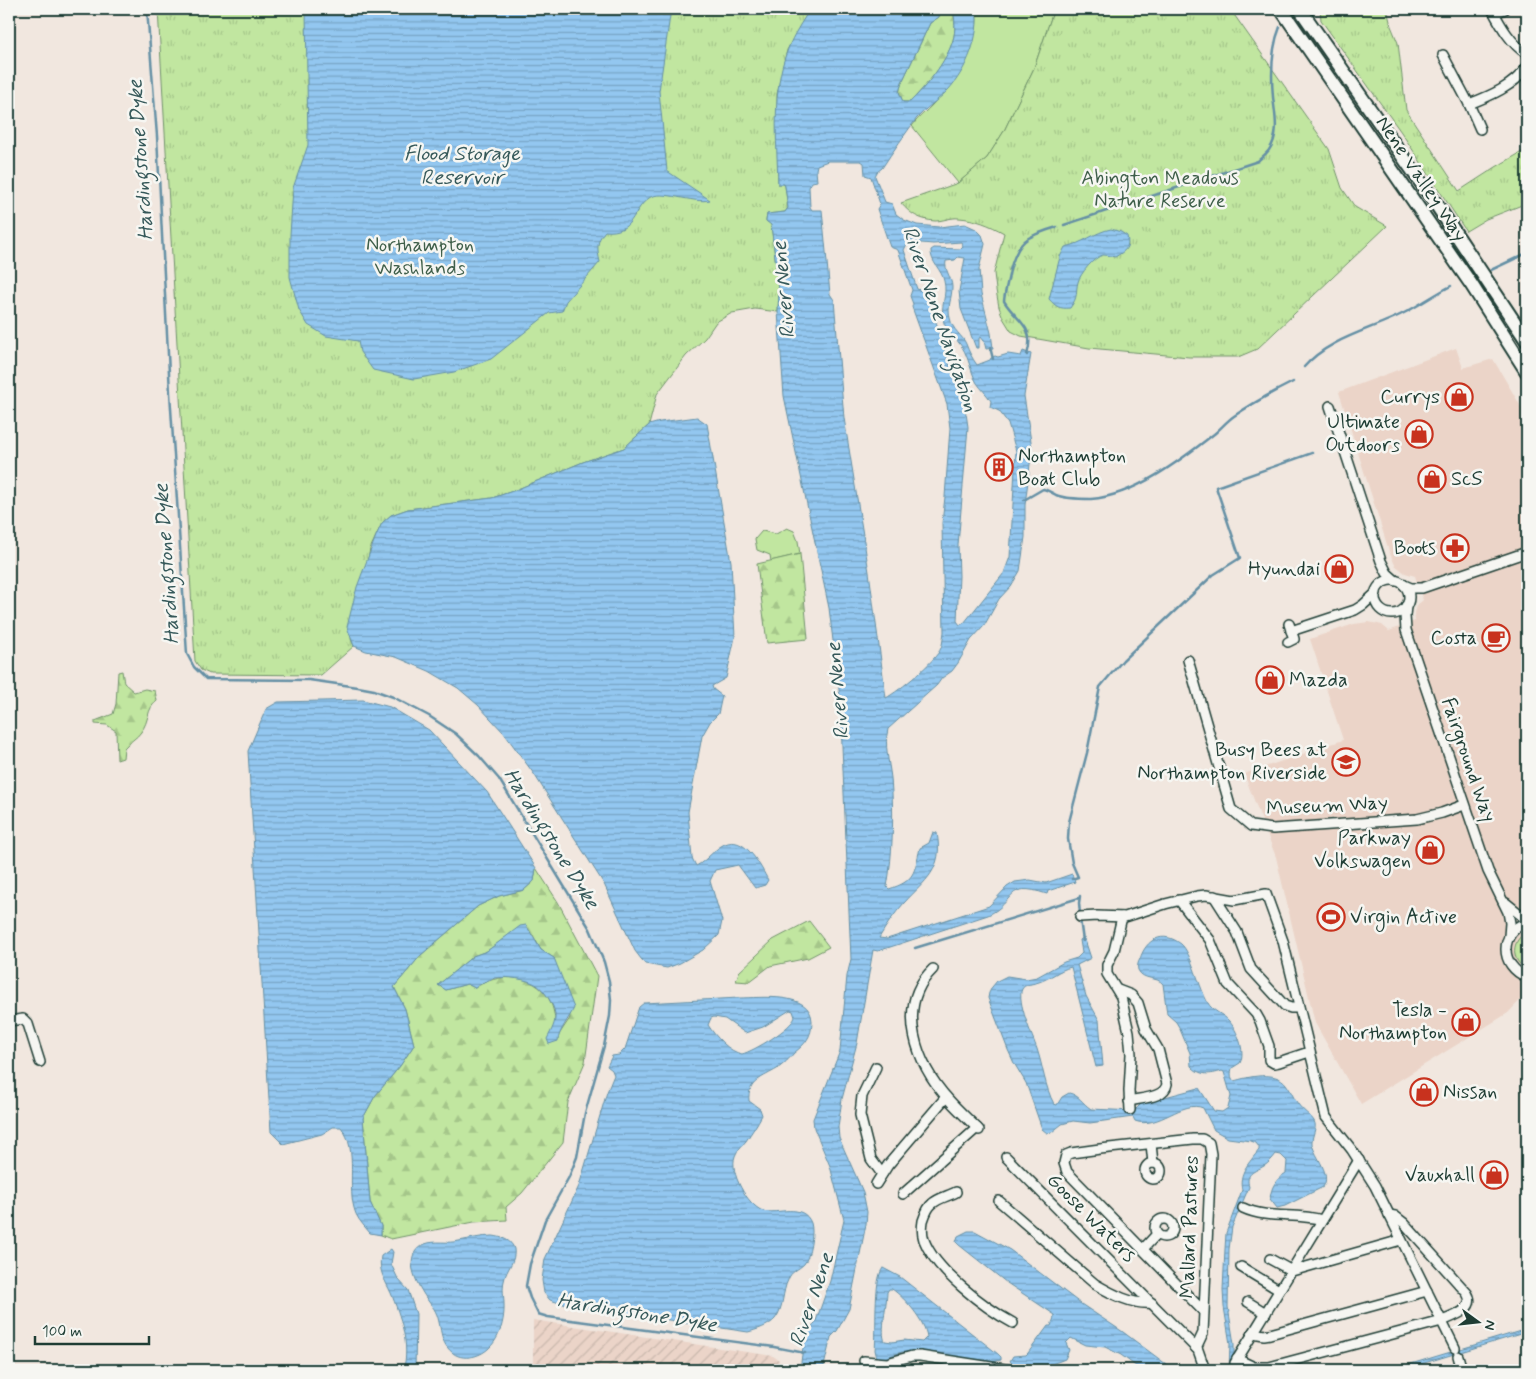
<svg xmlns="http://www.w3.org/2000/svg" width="1536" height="1379" font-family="Mynerve,sans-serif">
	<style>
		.built { fill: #ebd4c8 }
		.industrial { fill: url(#industrial-furrows) }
		.grass { fill: #c1e6a0; stroke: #70926a }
		.forest { fill: url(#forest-firs); stroke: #70926a; fill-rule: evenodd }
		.park { fill: url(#park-tufts); stroke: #70926a }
		.water { fill: url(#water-rules); stroke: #6590a5; fill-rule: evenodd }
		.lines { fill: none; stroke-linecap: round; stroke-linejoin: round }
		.stream { stroke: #6590a5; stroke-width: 2.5 }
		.minor-casing { stroke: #1f3d34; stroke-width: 12 }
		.highway-casing { stroke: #1f3d34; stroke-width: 16 }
		.minor { stroke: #f6f6f2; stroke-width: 9 }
		.highway { stroke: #f6f6f2; stroke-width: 12 }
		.labels { text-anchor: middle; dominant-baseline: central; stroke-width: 5; stroke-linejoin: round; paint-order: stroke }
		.park-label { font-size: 20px; fill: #3f5f4a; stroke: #f6f6f2 }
		.street-label { font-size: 20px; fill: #1f3d34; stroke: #f6f6f2 }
		.poi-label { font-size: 20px; fill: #1f3d34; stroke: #f6f6f2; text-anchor: end }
		.water-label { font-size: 21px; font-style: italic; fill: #36595a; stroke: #f6f6f2 }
	</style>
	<defs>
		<pattern id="industrial-furrows" width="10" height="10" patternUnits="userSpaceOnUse" patternTransform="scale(1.25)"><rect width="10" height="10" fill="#ebd4c8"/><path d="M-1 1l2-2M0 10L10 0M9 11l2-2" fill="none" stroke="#c9b7ac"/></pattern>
		<pattern id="forest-firs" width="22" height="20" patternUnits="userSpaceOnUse" patternTransform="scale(1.25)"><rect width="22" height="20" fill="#c1e6a0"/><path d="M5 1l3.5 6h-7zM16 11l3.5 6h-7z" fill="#a5c68a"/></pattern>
		<pattern id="park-tufts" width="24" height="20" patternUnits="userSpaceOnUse" patternTransform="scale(1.25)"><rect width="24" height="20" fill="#c1e6a0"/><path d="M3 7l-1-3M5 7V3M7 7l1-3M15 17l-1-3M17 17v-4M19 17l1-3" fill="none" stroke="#a5c68a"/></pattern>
		<pattern id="water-rules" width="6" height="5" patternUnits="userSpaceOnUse" patternTransform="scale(1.25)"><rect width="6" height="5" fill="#93c7f0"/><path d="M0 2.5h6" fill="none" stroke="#77a3c3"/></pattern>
	</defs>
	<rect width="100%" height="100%" fill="#f1e7df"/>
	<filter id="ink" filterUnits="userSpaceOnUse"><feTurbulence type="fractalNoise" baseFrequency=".02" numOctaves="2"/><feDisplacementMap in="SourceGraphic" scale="10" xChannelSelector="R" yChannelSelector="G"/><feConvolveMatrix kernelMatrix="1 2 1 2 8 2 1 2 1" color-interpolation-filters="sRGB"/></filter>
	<g filter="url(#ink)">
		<!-- built -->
		<polygon class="built" points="1456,348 1463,368 1493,359 1527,417 1527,993 1508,1013 1361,1104 1315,1023 1276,857 1244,774 1343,740 1310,639 1354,624 1369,622 1382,625 1389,631 1415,621 1414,613 1416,606 1423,600 1415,576 1405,573 1395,565 1389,551 1339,392"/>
		<!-- industrial -->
		<polygon class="industrial" points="533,1320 773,1356 779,1360 776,1370 533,1370"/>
		<!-- grass -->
		<g class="grass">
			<path d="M976 9H1054L1034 68 1004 131 987 158 958 183 912 126C918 117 926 112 933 104 955 79 982 44 976 9Z"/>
			<polygon points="787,528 794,531 798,541 800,554 771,561 770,555 757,550 755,539 762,531 776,534"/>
			<path d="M1527 932V969C1510 961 1511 940 1527 932Z"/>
		</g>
		<!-- forest -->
		<g class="forest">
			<path d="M941 9H953C955 19 956 30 953 40 947 62 925 87 910 102H903L899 92 902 82 930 23 939 17Z"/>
			<polygon points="800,554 808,639 767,643 757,564"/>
			<path d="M122 671 124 683 134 692 145 689 155 691 157 701C146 709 150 720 141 732 137 738 129 742 124 748L123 758 117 760 116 731 107 725 95 724V721L113 714 116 704 118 672Z"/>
			<path d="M536 868 558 902 597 976 585 1062 568 1102 563 1142 522 1193 506 1207 507 1220 474 1222 391 1239 381 1235V1226L370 1202 363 1118 375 1096 400 1066 414 1045 405 1009 394 987 421 955 478 906 499 896 524 890 534 881ZM512 933 533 935 541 950 554 958 570 1018 558 1036C554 1024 556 1011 549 999 534 973 497 972 475 988L467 984 446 990 438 985 473 956 487 951Z"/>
			<polygon points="809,921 829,947 808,958 770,966 749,982 736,981 739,972 773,940"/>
		</g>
		<!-- park -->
		<g class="park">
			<polygon points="158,9 810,9 787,50 777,94 778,184 784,184 785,186 788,208 785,212 767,214 766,221 771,224 779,289 778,312 755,309 732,313 716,322 705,338 686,356 657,394 649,425 624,448 583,462 513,491 492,498 408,509 391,515 382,523 370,549 351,639 354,646 321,675 210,674 201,670 195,661"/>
			<path d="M1054 9H1230L1329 149 1342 188 1355 207 1387 226 1257 349 1238 357H1189L1089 348 1021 336 1011 331 1003 318 999 307 996 290 994 273 1004 233C990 225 975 219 959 218 951 217 943 221 935 221 920 220 910 214 901 203L958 183 987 158 1004 131 1034 68Z"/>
			<polygon points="1320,9 1387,9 1391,26 1398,43 1406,110 1459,191 1496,167 1527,149 1527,203 1486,219 1466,231 1401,132 1321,20"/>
		</g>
		<!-- water -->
		<g class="water">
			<path d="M306 9H671L659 91 667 171 710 200C693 204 661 189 649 198 631 211 634 234 605 231 596 241 597 249 600 262L566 301 562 311 549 313 491 359 454 372 414 379 373 370 360 352 358 341 326 336 308 325 299 310 290 277V235L293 188 308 145Z"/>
			<path d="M810 9H941L939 17 930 23 902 82 899 92 903 102H910C925 88 947 61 953 40 956 30 955 19 953 9H976C981 35 966 71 948 90 939 100 926 107 917 118 905 134 893 151 882 168L877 172 875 176 885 202 892 204 896 214 904 220 917 225 939 227 965 224 976 229 982 235 985 244 979 269 981 294 991 333 993 348 986 349 984 341 981 337 979 338V348H976L961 309 959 291 965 258 958 257 955 260 946 261C944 270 952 278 952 287 952 298 947 307 950 318 952 330 963 336 966 344 969 352 972 358 977 365L990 360 991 358 995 356 998 357 1008 354 1021 356 1023 351 1031 354 1024 396 1032 448 1025 505V537L1020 571 1011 586 999 599 984 626 971 640 958 663 952 671 942 678 937 685 888 729C884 746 889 761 891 778 894 813 893 853 887 887L889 889C915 881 914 873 920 848L929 843 933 832 937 833C944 870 925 880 904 903 894 914 886 926 879 938L887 939 989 906 1007 887 1015 882 1030 880 1046 883 1072 874 1075 882 1048 891 1047 894C1004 880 1017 902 988 915L878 951 873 950 857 1043 842 1099 838 1127 839 1138 863 1192 867 1212 866 1224 849 1309 837 1331 831 1337 823 1370H800L803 1347 808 1334 816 1321 830 1281 844 1220 830 1166 814 1128 813 1119 840 1051 847 976 851 959 840 698 829 608 784 396 778 312 779 289 771 225 766 221 767 214 785 212 788 208 785 186 784 184H778C777 140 771 91 788 49 793 35 802 22 810 9ZM828 161H861L864 163 865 175 871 177 880 204 877 209 890 247 898 250 912 290 910 296 913 304 912 307 947 404 950 428 945 497 942 523 944 632C943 637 943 643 941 648 936 661 899 691 886 698L869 572 844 418 834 300 830 294 822 210H812L810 207 809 187 812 182 817 181 816 170 817 165ZM910 242 933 244 961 242 963 246 960 249 934 248 931 250C930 262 942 270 944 281 948 295 939 308 944 323 947 332 957 339 962 347 969 358 971 373 977 383 981 389 987 394 991 401L990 407 999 411 1008 423 1016 451 1010 557 1004 573 964 623 960 625 957 621 959 576 958 545 968 427C965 397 951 371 942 343 938 332 932 299 924 292 922 291 920 290 917 289L904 250 907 244Z"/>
			<path d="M1111 229 1121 232 1127 236C1130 248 1125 251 1115 257 1111 256 1107 255 1103 255 1094 257 1080 274 1078 282 1075 293 1079 296 1070 308 1060 309 1056 307 1049 299L1060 257 1065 247C1082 244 1095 232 1111 229Z"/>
			<path d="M697 417 707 424 731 562 735 637 726 678 712 686 713 689 722 696 718 714 710 722 702 736 688 812 692 858 696 866C707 861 717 845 728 843 747 838 761 867 768 880L765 885 755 888 738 865 715 870 710 881 722 921 719 935 703 950 680 963 667 968 645 964 635 951 604 884 534 774 504 733 478 705 458 688 429 671 396 657 366 651 354 646 347 627 357 587 376 536 382 523 391 515 408 509 492 498 513 491 583 462 624 448 649 425 660 422Z"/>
			<path d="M363 700 390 707 429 730 487 792 536 868 534 881 524 890 499 896 478 906 421 955 394 987 405 1009 414 1045 400 1066 375 1096 363 1118 370 1202 381 1226V1235L370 1233C366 1228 359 1221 356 1214 345 1187 360 1151 341 1127H333L322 1134 283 1144 271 1132 248 751 266 709 278 702Z"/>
			<path d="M526 925 541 950 554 958 574 1008C570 1017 558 1032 558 1041L549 1044 547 1039C551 1031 556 1023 555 1014 554 1004 544 990 537 985 528 979 505 976 495 978 487 980 481 983 475 988L467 984 446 990 438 985 473 956 487 951 520 926Z"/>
			<path d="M1084 937 1091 958 1077 965 1086 996 1099 1020 1103 1066 1096 1067 1071 967C1059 970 1051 978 1039 982 1034 984 1024 984 1022 989 1016 1001 1033 1037 1037 1049 1043 1067 1045 1087 1054 1104L1057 1105 1062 1097 1069 1093C1079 1095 1082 1103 1091 1109L1134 1111 1141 1104 1150 1101 1199 1088 1214 1111 1222 1112 1228 1108 1231 1096 1224 1072 1222 1071C1210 1075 1200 1076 1191 1066L1190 1053 1179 1027 1176 1022 1167 1014 1163 984C1157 976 1143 981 1138 970 1137 966 1138 962 1140 959 1146 939 1163 930 1181 944 1191 952 1200 990 1208 1003 1212 1011 1223 1014 1229 1021 1237 1030 1246 1051 1240 1063L1232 1068C1231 1073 1230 1077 1234 1081 1248 1077 1276 1070 1286 1084 1291 1090 1293 1098 1298 1104 1302 1110 1311 1116 1314 1121 1318 1128 1311 1136 1312 1144 1315 1157 1332 1174 1323 1187L1285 1206 1277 1208 1270 1199C1271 1187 1276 1179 1286 1173L1287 1161 1281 1155 1276 1154C1273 1158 1269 1163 1264 1166 1254 1172 1245 1173 1249 1187L1232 1227 1229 1249 1228 1307 1234 1344V1370H1229L1230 1344 1224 1307 1223 1290 1225 1249 1226 1233 1242 1190C1238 1173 1249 1163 1259 1150V1147L1256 1143 1251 1141 1228 1138 1214 1130 1203 1108C1183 1099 1158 1130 1135 1121L1133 1117 1090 1123 1073 1121 1062 1124 1052 1132 1047 1133 1042 1129 1026 1083 1014 1063 1008 1050 988 998 989 993 992 987 997 981 1007 976 1026 979 1037 977 1064 962 1077 958 1082 953 1080 940Z"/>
			<path d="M739 998C760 998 811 991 812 1021 812 1037 805 1044 794 1053 789 1059 784 1064 777 1069 764 1077 747 1081 749 1101L760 1109 762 1115C758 1123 751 1133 746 1141 742 1146 737 1150 735 1156 729 1172 747 1205 763 1211 777 1215 803 1202 811 1223 814 1232 810 1257 804 1264 798 1270 791 1271 788 1280 782 1292 784 1308 775 1319 769 1326 756 1330 748 1332L563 1304 550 1300 544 1293 542 1280 545 1259 579 1186 607 1092 614 1075 612 1070 607 1066 612 1056 619 1055 625 1049 639 1007 644 1003ZM790 1010 793 1011 795 1017C792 1028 754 1051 742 1054 729 1052 715 1036 708 1025L711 1018 714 1017 725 1019 745 1033 763 1027Z"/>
			<path d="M968 1231H975L1010 1250 1081 1304 1123 1332 1174 1370H1141L1121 1355 1105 1347 1085 1345 1071 1338 1066 1343 1069 1350 1065 1359C1049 1366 1031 1369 1014 1365L1010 1361 1013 1356 1026 1355 1028 1353 1048 1326H1051L1055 1315 1007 1283 959 1245 956 1242 958 1236Z"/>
			<path d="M493 1236C501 1237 512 1240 514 1249 516 1262 506 1269 504 1281 502 1289 504 1296 504 1304 505 1324 497 1350 475 1356 468 1358 459 1358 453 1353 436 1340 444 1321 432 1306 420 1291 398 1255 425 1244 435 1240 448 1244 459 1241 470 1239 481 1236 493 1236Z"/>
			<path d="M391 1249 393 1252 391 1264 398 1279 408 1290 416 1314 415 1370H403C411 1346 400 1315 391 1293 385 1280 378 1271 381 1256Z"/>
			<path d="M883 1268 900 1277 998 1354 1001 1357V1360L988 1363 922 1352H902L887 1357 877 1358 875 1350C877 1332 873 1280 883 1268ZM889 1289H892C905 1298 925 1321 927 1337L922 1342 904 1340 892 1342 885 1341C880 1333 887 1303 887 1292Z"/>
			<polygon points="1527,1329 1527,1332 1401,1370 1391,1370"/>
		</g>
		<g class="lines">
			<!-- stream -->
			<g class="stream">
				<polyline points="147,9 157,136 170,393 187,654 194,667 206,679 309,680 358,687 374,690 393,697 429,716 456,734 479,756 499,779 590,929 604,962 609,981 611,1000 610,1016 604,1046 585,1113 577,1157 569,1177 545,1220 530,1264 526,1286 530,1298 538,1314 548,1317 774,1347 805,1353"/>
				<path d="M1064 225 1258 161C1261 158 1266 154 1269 150 1280 134 1275 115 1273 97 1271 74 1271 49 1280 27"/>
				<polyline points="1491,270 1527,253"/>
				<polyline points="990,347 993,359"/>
				<path d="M1027 355C1036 326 1017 322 1004 301 1005 290 1008 281 1010 270 1019 238 1027 237 1057 227"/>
				<path d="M1304 367C1329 338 1371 330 1404 313 1420 305 1435 294 1451 286"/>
				<path d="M1024 500 1043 489C1048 490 1052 493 1056 495 1066 499 1080 499 1091 499 1134 496 1181 460 1214 434 1221 428 1227 421 1234 416 1253 403 1273 392 1293 382"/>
				<polyline points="1072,879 1078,877 1072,863 1068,839 1069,822 1087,753 1100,687 1123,660 1213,575 1240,558 1216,487 1312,453"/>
				<polyline points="1080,896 1079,903 1080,914"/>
				<polyline points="1080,919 1083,941"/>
				<polyline points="915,948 1079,898"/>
			</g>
			<!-- minor casing -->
			<g class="minor-casing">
				<g id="minor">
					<path d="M1492 9C1501 26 1511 44 1527 54"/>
					<polyline points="1495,13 1505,9"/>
					<polyline points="1443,55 1469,104"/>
					<path d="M1480 129 1469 104C1490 96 1514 86 1527 67"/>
					<polyline points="1330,406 1381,561 1387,573 1396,581"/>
					<circle cx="1392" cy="597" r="17"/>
					<polyline points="1404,585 1411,588 1422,588 1527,552"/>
					<polyline points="1406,606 1405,616 1406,630 1488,871 1508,912 1510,923 1509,936"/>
					<polyline points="1291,631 1355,610 1363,605 1376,593"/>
					<polyline points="1288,642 1294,639 1289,624"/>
					<polyline points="1188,660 1231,809 1251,826 1273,829 1417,819 1442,813 1464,805"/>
					<polyline points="1214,896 1237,932 1251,969 1285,1006 1291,1008 1299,1008"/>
					<polyline points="1179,900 1210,940 1228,984 1256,1014 1260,1021 1269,1046 1269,1060 1274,1063 1279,1062 1309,1052"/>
					<polyline points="1506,903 1527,920"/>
					<polyline points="1080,917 1097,916 1125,917 1165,904 1197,896 1206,895 1234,900 1266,894 1283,941 1326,1117 1352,1150 1375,1186 1455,1348"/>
					<polyline points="1122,917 1114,951 1107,965 1107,974 1121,997 1129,1032 1131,1054 1129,1091 1130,1110"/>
					<path d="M1527 922C1499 932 1499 966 1527 977"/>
					<path d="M933 969C894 1007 917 1065 949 1100 958 1110 969 1120 979 1130"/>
					<path d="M1118 990 1131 995 1138 1003 1146 1029 1158 1049 1167 1084C1165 1098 1141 1098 1129 1101"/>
					<polyline points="9,1021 23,1019 28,1024 40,1062"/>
					<polyline points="876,1067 862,1096 860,1115 871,1159 882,1174"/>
					<polyline points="1151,1144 1153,1163"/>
					<polyline points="1006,1157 1192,1344 1198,1350 1205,1370"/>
					<circle cx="1153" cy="1171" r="8"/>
					<polyline points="876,1184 888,1165 946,1097"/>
					<path d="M956 1192C949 1196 938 1198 932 1204 927 1208 925 1215 923 1221 922 1227 922 1234 924 1240 935 1270 985 1308 1013 1323"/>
					<polyline points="903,1194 977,1128"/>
					<path d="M999 1201 1095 1284C1112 1294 1132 1305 1152 1303"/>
					<path d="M1243 1208C1269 1220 1297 1212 1322 1220"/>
					<circle cx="1164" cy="1228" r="9"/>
					<polyline points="1143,1249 1157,1234"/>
					<polyline points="1270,1259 1292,1271 1401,1240"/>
					<polyline points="1241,1267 1279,1290"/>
					<polyline points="1248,1302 1266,1313"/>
					<polyline points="1253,1333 1264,1335 1270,1334 1427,1291"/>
					<polyline points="1196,1348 1203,1333 1204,1312 1211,1154 1209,1143 1202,1139 1193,1139 1100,1149 1071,1153 1066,1155 1064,1163 1067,1172 1204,1312"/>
					<polyline points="1458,1356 1462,1370"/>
					<path d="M1237 1359 1254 1367H1269L1442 1321C1454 1316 1477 1309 1467 1293L1404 1223 1395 1216 1389 1215"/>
					<polyline points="864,1361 887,1363 912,1356 920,1356 1011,1370"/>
					<polyline points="1235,1363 1359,1160"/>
				</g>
			</g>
			<!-- highway casing -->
			<g class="highway-casing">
				<g id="highway">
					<polyline points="1281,9 1471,284 1527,372"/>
					<polyline points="1300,9 1436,204 1527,341"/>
				</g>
			</g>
			<!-- minor -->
			<use href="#minor" class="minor"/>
			<!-- highway -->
			<use href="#highway" class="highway"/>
		</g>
	</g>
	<!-- icons -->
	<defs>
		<g id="shop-ring" transform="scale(1.4375)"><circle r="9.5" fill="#f6f6f2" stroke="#c8321e" stroke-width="1.5"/><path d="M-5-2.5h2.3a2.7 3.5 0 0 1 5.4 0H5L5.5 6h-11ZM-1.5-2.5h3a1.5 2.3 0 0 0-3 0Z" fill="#c8321e"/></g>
		<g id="building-ring" transform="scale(1.4375)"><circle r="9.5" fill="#f6f6f2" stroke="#c8321e" stroke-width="1.5"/><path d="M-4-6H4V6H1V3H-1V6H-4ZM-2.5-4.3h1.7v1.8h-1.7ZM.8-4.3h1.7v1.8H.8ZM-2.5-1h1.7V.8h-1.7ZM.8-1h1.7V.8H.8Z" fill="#c8321e"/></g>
		<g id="pharmacy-ring" transform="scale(1.4375)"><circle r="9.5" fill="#f6f6f2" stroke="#c8321e" stroke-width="1.5"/><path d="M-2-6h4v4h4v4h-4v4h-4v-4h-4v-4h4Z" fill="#c8321e"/></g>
		<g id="cafe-ring" transform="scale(1.4375)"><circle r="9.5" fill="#f6f6f2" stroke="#c8321e" stroke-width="1.5"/><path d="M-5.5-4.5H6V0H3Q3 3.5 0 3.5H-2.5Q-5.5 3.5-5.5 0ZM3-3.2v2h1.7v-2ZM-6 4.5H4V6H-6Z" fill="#c8321e"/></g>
		<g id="school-ring" transform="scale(1.4375)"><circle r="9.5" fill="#f6f6f2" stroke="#c8321e" stroke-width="1.5"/><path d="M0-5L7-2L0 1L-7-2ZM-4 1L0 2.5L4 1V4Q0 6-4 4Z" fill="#c8321e"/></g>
		<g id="stadium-ring" transform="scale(1.4375)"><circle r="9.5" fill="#f6f6f2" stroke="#c8321e" stroke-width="1.5"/><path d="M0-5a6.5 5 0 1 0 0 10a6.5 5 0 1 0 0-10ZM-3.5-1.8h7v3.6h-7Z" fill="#c8321e"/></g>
	</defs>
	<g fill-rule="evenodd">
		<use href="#shop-ring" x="1459" y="397"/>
		<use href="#shop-ring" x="1419" y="434"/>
		<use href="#building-ring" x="999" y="467"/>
		<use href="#shop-ring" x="1432" y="479"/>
		<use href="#pharmacy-ring" x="1455" y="548"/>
		<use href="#shop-ring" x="1339" y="569"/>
		<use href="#cafe-ring" x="1496" y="638"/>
		<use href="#shop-ring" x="1270" y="680"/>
		<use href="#school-ring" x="1346" y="762"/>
		<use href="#shop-ring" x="1430" y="850"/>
		<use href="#stadium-ring" x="1331" y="917"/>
		<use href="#shop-ring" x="1466" y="1022"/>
		<use href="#shop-ring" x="1424" y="1092"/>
		<use href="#shop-ring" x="1494" y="1175"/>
	</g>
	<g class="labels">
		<!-- park labels -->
		<g class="park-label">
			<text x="1160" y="178">Abington Meadows<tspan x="1160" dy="23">Nature Reserve</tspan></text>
			<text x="420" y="245">Northampton<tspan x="420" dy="23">Washlands</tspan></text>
		</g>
		<!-- street labels -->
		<g class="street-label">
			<text transform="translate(1421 179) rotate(56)">Nene Valley Way</text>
			<text transform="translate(1468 760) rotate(71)">Fairground Way</text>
			<text transform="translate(1327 806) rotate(-3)">Museum Way</text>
			<text transform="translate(1091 1218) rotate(45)">Goose Waters</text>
			<text transform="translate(1190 1227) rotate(-88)">Mallard Pastures</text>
		</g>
		<!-- poi labels -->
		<g class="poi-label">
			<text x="1440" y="397">Currys</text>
			<text x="1400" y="422">Ultimate<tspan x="1400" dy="23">Outdoors</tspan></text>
			<text x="1018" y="456" text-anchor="start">Northampton<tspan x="1018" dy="23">Boat Club</tspan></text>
			<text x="1451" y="479" text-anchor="start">ScS</text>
			<text x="1436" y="548">Boots</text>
			<text x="1320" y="569">Hyundai</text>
			<text x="1477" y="638">Costa</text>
			<text x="1289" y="680" text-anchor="start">Mazda</text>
			<text x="1327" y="750">Busy Bees at<tspan x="1327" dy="23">Northampton Riverside</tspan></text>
			<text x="1411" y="838">Parkway<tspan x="1411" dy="23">Volkswagen</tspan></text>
			<text x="1350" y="917" text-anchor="start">Virgin Active</text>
			<text x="1447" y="1010">Tesla -<tspan x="1447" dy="23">Northampton</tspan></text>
			<text x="1443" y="1092" text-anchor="start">Nissan</text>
			<text x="1475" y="1175">Vauxhall</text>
		</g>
		<!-- water labels -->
		<g class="water-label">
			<text x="462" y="154">Flood Storage<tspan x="462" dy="24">Reservoir</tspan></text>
			<text transform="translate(141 160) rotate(-94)">Hardingstone Dyke</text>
			<text transform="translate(784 290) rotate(-95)">River Nene</text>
			<text transform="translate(940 319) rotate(71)">River Nene Navigation</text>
			<text transform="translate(167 564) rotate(-94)">Hardingstone Dyke</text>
			<text transform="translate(838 691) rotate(-95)">River Nene</text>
			<text transform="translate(551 839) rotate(58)">Hardingstone Dyke</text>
			<text transform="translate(812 1300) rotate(-71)">River Nene</text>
			<text transform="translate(637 1313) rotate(9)">Hardingstone Dyke</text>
		</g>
	</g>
	<!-- margin -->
	<rect width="1536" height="1379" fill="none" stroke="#f6f6f2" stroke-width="30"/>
	<rect x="15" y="15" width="1506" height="1349" fill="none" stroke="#1f3d34" stroke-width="2" filter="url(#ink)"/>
	<!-- north arrow -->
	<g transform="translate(1478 1322) rotate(105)" stroke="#f6f6f2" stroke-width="4" paint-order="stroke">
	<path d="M0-4L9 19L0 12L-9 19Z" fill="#1f3d34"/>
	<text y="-8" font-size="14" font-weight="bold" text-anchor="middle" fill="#1f3d34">N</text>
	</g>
	<!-- scale -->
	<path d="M35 1336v8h114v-8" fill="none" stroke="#1f3d34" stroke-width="2.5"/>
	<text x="42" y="1336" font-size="15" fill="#1f3d34" stroke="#f6f6f2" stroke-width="4" paint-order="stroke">100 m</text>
</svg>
